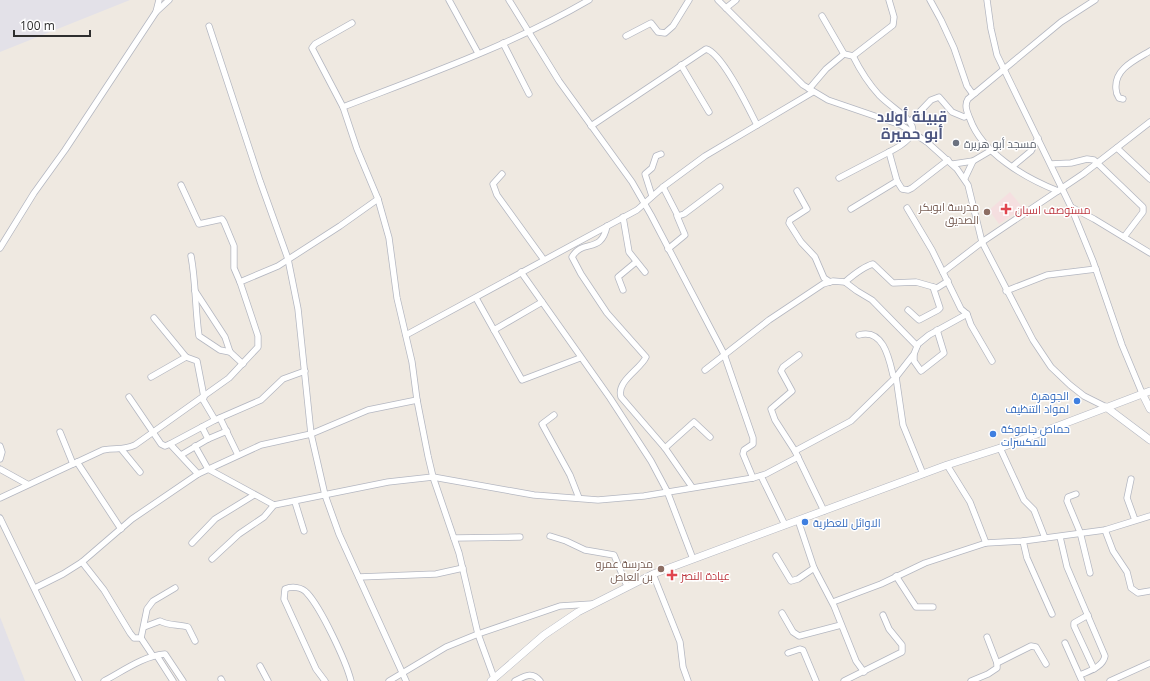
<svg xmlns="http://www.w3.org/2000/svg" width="1150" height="681" font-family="'Open Sans',Cairo,sans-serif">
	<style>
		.industrial { fill: #e3e1e8 }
		.medical { fill: #f5dfe0 }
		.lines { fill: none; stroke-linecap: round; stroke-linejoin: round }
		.minor-casing { stroke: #b4b7c1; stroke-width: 7 }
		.tertiary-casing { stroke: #b4b7c1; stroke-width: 8 }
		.minor { stroke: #fff; stroke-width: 5.5 }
		.tertiary { stroke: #fff; stroke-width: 7 }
		.worship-dot { fill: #6b7280; stroke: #fff; stroke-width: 1.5 }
		.health-dot { fill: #e0444e; stroke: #fff; stroke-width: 1.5 }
		.education-dot { fill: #8d6e63; stroke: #fff; stroke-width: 1.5 }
		.shop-dot { fill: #3f7fe0; stroke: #fff; stroke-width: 1.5 }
		.labels { text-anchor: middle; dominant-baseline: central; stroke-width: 3; stroke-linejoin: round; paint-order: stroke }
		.worship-label { font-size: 11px; fill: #5b616d; stroke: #fff; text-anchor: start }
		.education-label { font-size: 11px; fill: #785e54; stroke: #fff; text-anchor: end }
		.health-label { font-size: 11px; fill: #be3a42; stroke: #fff; text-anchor: start }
		.shop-label { font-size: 11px; fill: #366cbe; stroke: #fff; text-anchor: start }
		.district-label { font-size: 15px; font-weight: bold; fill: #4d5680; stroke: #fff }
	</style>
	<rect width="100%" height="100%" fill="#efe9e1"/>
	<!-- industrial -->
	<g class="industrial">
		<polygon points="0,0 130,0 0,52"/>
		<polygon points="0,617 25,681 0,681"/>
	</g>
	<!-- medical -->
	<polygon class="medical" points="1010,192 1023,208 999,224 989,210"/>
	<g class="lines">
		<!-- minor casing -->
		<g class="minor-casing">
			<g id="minor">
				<polyline points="449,0 478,53"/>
				<polyline points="509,0 559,81 632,182 651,215 724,354 753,438 753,444 744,450 743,454 753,478"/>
				<polyline points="718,0 803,85 828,100 901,125 927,142 957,169 968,185 982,242 1033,340 1051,367 1070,385 1084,396 1106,407"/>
				<polyline points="930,0 941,20 954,48 967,86 972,93 975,93"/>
				<polyline points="987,0 991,29 997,55 1071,207 1093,261 1122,345 1142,393"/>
				<polyline points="726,8 736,0"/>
				<polyline points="156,12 169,0"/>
				<polyline points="352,23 315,44 312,48 343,107 357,149 378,199 389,238 397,298 412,362 417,400 428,456 433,477 459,553 478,634 494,678"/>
				<polyline points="209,26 260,181 288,259 298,309 311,434 325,495 339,534 406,681"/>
				<polyline points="626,36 651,23 658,32 665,33 673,26 689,0"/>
				<polyline points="503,43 529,94"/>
				<polyline points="844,54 853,56 893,25 894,17 889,0"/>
				<path d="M853 56C860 70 868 83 879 95 901 117 937 128 889 152L897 181 902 189 908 190 912 188 948 160"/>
				<polyline points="681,65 709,112"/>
				<polyline points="809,89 826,69 844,54 822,16"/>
				<path d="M1123 99 1119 98C1117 95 1116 93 1116 89 1114 69 1135 60 1150 51"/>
				<path d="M343 107C426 75 512 45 589 0"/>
				<polyline points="910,122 931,100 939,97 952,112 964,117 968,115"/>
				<path d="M591 126 706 49C722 53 749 109 757 125"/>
				<polyline points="1117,148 1150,179"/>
				<polyline points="953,164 973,161 990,151"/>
				<polyline points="1051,164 1071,163 1087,159 1094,160 1143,207 1143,212 1124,237"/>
				<polyline points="1013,166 1031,151 1038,138"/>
				<polyline points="502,174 493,184 497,195 544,260"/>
				<polyline points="839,178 889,152"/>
				<polyline points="965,178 973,161"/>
				<polyline points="181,185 199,224 222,219 224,222 234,246 234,268 240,282"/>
				<polyline points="663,187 678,216 684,214 720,187"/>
				<polyline points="797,191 807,209 790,220 789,223 801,242 815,257 824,278 830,282"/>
				<path d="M1058 191C1025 178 982 153 970 119 967 112 964 105 968 99L1061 22 1095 0"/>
				<polyline points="652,196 645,174 652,168 656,156 661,154"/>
				<polyline points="1071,207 1094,219 1150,253"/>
				<polyline points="907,208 932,250 961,309 967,314 971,325 992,361"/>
				<polyline points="851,209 897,181"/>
				<polyline points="623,217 629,252 645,272"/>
				<path d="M607 226C601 255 583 238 572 257L581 274 607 313 646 357C641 369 616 381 621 397L665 448 692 487"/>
				<polyline points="0,248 34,193 65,150 156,12 159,0"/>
				<polyline points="668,249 685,235 677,216"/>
				<path d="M191 256C196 282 195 309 199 336L220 350 230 352"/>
				<polyline points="521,272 610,398 651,461 667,491 693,559"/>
				<polyline points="943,272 982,242 1083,174 1150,122"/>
				<path d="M845 282C852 276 865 266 873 264L893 283 916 282 937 288 948 281"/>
				<polyline points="623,290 618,277 636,262"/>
				<polyline points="195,291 225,337 230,352 243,364"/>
				<polyline points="1006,291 1047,275 1096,269"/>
				<polyline points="476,298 522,380 580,358"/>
				<polyline points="908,310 919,320 938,310 940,308 933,287"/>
				<polyline points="154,318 186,357 197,361 204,397"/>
				<polyline points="494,330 542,302"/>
				<polyline points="406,335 637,210 663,187 705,156 813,92"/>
				<polyline points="799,355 783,367 781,371 792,391 771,409 775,420 795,451 824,511"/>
				<polyline points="914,355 914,361 921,371 944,353 937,330"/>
				<polyline points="705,370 769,320 823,284 833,281 845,282 857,291 872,300 917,346"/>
				<polyline points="151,377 186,357"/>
				<polyline points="129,397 161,444 165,446 170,444 198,474"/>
				<polyline points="202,398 215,420"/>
				<polyline points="554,415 542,424 570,475 579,498"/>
				<polyline points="220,418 238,455"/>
				<polyline points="202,427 208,439"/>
				<polyline points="60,432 73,464"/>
				<polyline points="170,444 215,420 261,400 283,379 305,371"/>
				<polyline points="0,446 2,452 0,459"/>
				<polyline points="195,446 208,469 274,505 388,482 433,477 534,495 598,500 644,496 753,478 766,474 798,457"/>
				<polyline points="665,448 694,422 710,437"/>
				<polyline points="1000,448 1024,500 1034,510 1045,538"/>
				<polyline points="122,450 140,472"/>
				<path d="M795 451 851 421 896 377 893 375C889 358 883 328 859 335"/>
				<polyline points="181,455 208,439 227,431"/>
				<polyline points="77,462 121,529"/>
				<polyline points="947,465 970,502 986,543"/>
				<polyline points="0,469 27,484"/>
				<polyline points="923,474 903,425 896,377 914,354 918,344 929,335 967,314"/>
				<polyline points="761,476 785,525"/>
				<polyline points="1131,479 1127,498 1135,520"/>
				<polyline points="1076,494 1068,497 1067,501 1080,532 1090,573"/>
				<path d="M0 498 103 450C117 447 121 451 135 445L229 378 258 347V336L240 282 278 266 340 226 378 199"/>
				<polyline points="295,502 304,531"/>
				<polyline points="0,518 79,681"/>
				<polyline points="798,520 814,568 834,606 856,661 864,672"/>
				<polyline points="1105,530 1113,551 1127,572 1131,588 1138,593 1150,591"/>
				<polyline points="550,536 566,541 585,550 614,555 627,586"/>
				<path d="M1060 537 1067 567 1105 656C1103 667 1089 671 1080 675"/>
				<polyline points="454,538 520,537"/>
				<polyline points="1023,541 1027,558 1052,614"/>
				<polyline points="192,543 215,519 254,495"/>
				<polyline points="776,556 791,581 798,579 814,568"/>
				<polyline points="212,559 239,534 264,517 274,505"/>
				<polyline points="82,562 104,590 130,633 134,638 141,638 153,656"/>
				<polyline points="653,574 680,642 683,667 688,681"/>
				<polyline points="896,576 916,607 933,607"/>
				<polyline points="359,577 436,574 463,568"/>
				<polyline points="35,588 63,574 82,562 132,519 198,474 261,445 311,434 368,410 417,400"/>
				<polyline points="833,602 881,584 925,563 986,543 1023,541 1105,530 1150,516"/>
				<polyline points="782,613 793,632 799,636 841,625"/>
				<polyline points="1088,615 1074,623 1074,626 1094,669"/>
				<path d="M144 627 160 621C169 626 178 624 188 627L195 641"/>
				<polyline points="141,638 147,609 153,601 175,588"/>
				<polyline points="1065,643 1082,681"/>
				<polyline points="788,653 800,649 803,650 816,681"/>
				<polyline points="157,656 173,681"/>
				<polyline points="997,663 1031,646 1036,647 1046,664"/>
				<polyline points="260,666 268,681"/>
				<polyline points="221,679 222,681"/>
				<path d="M104 681C123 671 143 656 165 654L183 681"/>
				<path d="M325 681 316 669 284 599 285 589C292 586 302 587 307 593 321 608 346 661 351 681"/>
				<polyline points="389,681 446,647 478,634 560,606 592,604"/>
				<path d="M515 681C525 676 532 671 540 681"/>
				<polyline points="844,681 902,652 902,645 889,629 883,615"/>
				<polyline points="971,681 988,674 997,668 997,663 987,637"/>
				<polyline points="1110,681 1150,663"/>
			</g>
		</g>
		<!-- tertiary casing -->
		<g class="tertiary-casing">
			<g id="tertiary">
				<polyline points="1142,393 1150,409"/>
				<polyline points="1106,407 1150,440"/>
				<polyline points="491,681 544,635 578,612 653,574 947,465 1000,448 1150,391"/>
			</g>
		</g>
		<!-- minor -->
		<use href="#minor" class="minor"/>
		<!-- tertiary -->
		<use href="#tertiary" class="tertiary"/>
	</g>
	<!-- markers -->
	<circle class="worship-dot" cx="956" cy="143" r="4"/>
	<g class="health-dot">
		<path d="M1004 203h4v4h4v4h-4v4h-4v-4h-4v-4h4z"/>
		<path d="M670 569h4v4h4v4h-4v4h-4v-4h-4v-4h4z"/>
	</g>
	<g class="education-dot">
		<circle cx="987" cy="212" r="4"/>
		<circle cx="661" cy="569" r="4"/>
	</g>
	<g class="shop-dot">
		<circle cx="1077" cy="401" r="4"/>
		<circle cx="993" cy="434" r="4"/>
		<circle cx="805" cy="522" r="4"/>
	</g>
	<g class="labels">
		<!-- worship labels -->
		<g class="worship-label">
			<text x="964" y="143">مسجد أبو هريرة</text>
		</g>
		<!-- education labels -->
		<g class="education-label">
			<text x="979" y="206">مدرسة ابوبكر<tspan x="979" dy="13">الصديق</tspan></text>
			<text x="653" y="563">مدرسة عمرو<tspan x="653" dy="13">بن العاص</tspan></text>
		</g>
		<!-- health labels -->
		<g class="health-label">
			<text x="1015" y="209">مستوصف اسبان</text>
			<text x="681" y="575">عيادة النصر</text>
		</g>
		<!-- shop labels -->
		<g class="shop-label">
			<text x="1069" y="395" text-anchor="end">الجوهرة<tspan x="1069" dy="13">لمواد التنظيف</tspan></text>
			<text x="1001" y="428">حماص جاموكة<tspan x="1001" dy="13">للمكسرات</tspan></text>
			<text x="813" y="522">الاوائل للعطرية</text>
		</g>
		<!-- district labels -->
		<g class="district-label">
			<text x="912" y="116">قبيلة أولاد<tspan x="912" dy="17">أبو حميرة</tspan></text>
		</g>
	</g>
	<!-- scale -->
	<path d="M14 30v6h76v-6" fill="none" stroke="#2e2e2e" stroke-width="2"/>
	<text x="20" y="30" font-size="12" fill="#2e2e2e" stroke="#ffffff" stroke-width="3" paint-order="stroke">100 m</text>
</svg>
